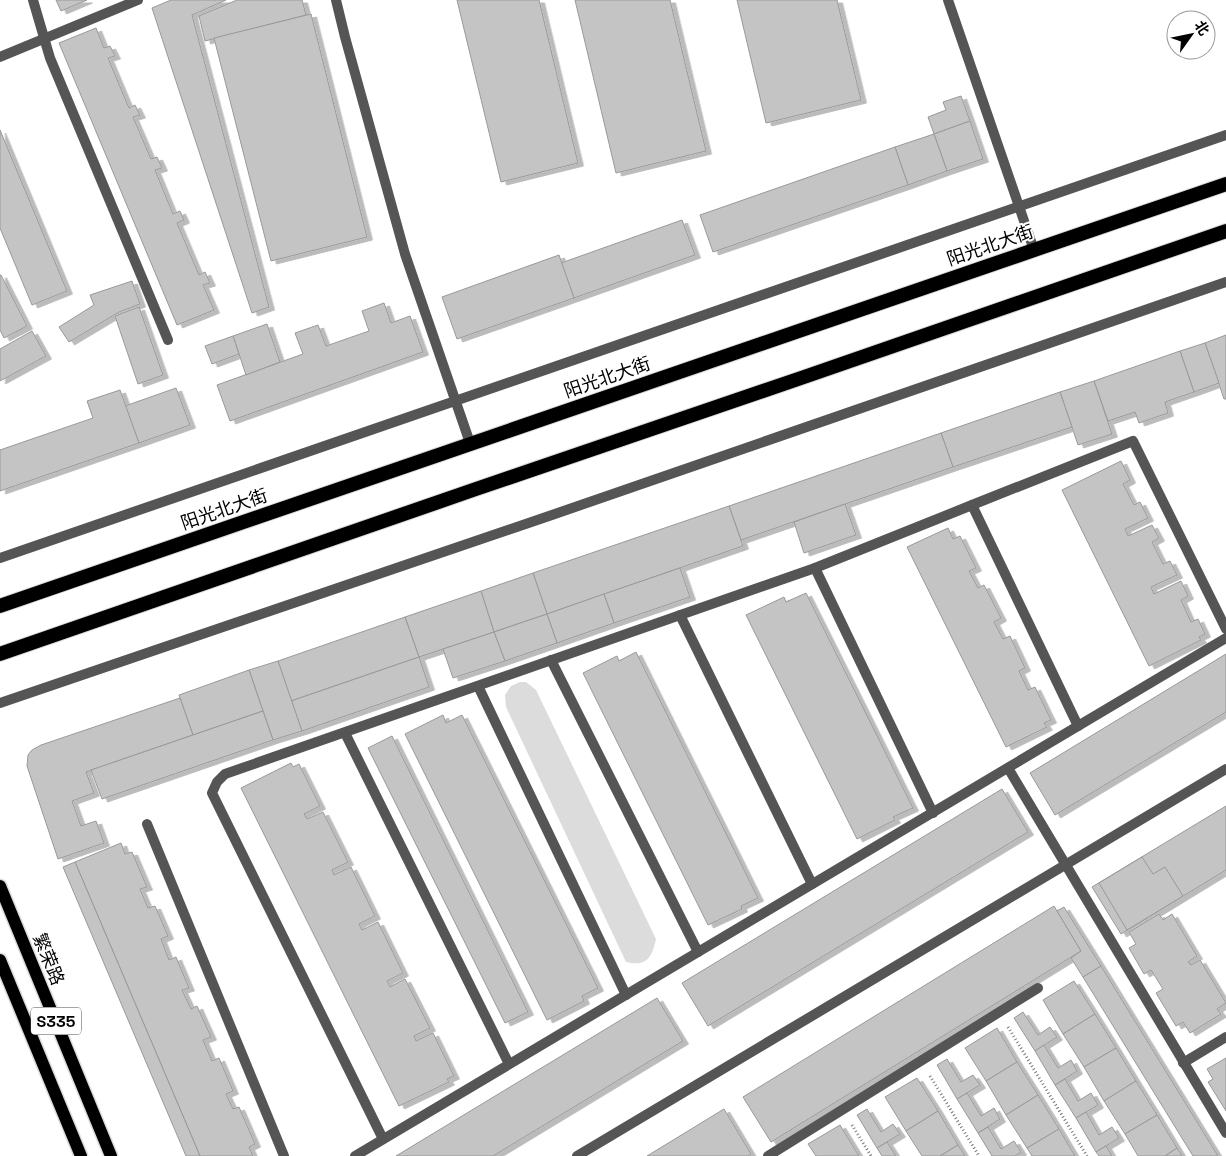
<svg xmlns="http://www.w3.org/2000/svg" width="1226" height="1156" font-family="'Space Grotesk','Noto Sans SC',sans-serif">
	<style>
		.green { fill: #dcdcdc }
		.building { fill: #c4c4c4; stroke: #999; filter: url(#shadow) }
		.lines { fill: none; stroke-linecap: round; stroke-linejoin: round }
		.primary-casing { stroke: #dbdbdb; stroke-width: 15 }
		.trunk-casing { stroke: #dbdbdb; stroke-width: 16 }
		.path { stroke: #777; stroke-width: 3; stroke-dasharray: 1 2.5; stroke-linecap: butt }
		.service { stroke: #555; stroke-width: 10 }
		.minor { stroke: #555; stroke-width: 10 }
		.primary { stroke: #000; stroke-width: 12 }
		.trunk { stroke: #000; stroke-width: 14 }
		.labels { text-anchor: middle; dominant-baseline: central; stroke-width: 4; stroke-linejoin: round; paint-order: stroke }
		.shield { fill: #fff; stroke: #4c4c4c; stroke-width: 1 }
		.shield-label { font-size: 16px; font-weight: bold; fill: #000 }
		.street-label { font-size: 18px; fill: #000; stroke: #fff }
	</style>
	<defs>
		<filter id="shadow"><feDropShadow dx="5.5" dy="3" stdDeviation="0" flood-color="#0004"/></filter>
	</defs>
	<rect width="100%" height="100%" fill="#fff"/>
	<!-- green -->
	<path class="green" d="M520 682H526L536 690 656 939C652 958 646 967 626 962L506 707 505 695 511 686Z"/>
	<!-- building -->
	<g class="building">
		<polygon points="56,0 87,0 61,11"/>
		<polygon points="171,0 226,0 192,15 269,307 252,313 152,8"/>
		<polygon points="237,0 302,0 306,15 205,41 199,16"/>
		<polygon points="457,0 539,0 578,163 501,182"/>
		<polygon points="575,0 670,0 706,151 616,173"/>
		<polygon points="737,0 837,0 861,100 766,123"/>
		<polygon points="311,14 367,237 271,261 214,38"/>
		<polygon points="96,28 104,48 110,46 115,56 108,58 129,108 135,105 140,115 133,117 151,159 157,157 162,168 155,170 173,214 180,211 184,220 177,223 199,275 205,272 210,283 203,285 214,310 177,325 59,43"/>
		<polygon points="961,96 970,121 934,134 928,117 946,110 943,102"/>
		<polygon points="970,121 983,159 947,171 934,134"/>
		<polygon points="0,130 67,291 32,305 0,228"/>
		<polygon points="934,134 947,171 908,185 895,147"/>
		<polygon points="895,147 908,185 713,252 700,215"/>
		<polygon points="682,220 695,255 574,298 561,263"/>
		<polygon points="559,255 574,298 457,339 442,297"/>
		<polygon points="0,275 1,275 27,326 4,338 0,330"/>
		<polygon points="132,281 140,304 119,312 69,342 59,327 94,305 90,295"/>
		<polygon points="384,303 391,323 410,316 423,352 230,421 217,385 303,354 295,333 318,325 326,346 369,331 362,311"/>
		<polygon points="139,307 163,375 138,384 115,316"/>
		<polygon points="267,324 280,362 246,375 233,336"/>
		<polygon points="32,331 46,356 0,381 0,349"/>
		<polygon points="1226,335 1226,399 1224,399 1205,343"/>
		<polygon points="233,336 239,354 212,364 205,346"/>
		<polygon points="1205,343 1219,383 1194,392 1180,351"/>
		<polygon points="1180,351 1194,392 1165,402 1168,413 1139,423 1135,412 1108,421 1094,381"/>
		<polygon points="1094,381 1112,434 1078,445 1060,392"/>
		<polygon points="176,388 190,425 139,443 125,406"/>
		<polygon points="120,390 139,443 0,491 0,450 93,418 87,401"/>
		<polygon points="1060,392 1072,427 953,467 941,433"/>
		<polygon points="941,433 953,467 741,540 729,506"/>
		<polygon points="1121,461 1130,480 1123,484 1134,505 1140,502 1148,518 1125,529 1128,536 1152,525 1159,538 1152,542 1163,564 1170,561 1177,575 1151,587 1154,594 1181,581 1188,596 1181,600 1191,622 1198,619 1205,634 1199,637 1201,640 1149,666 1062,490"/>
		<polygon points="845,504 856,535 804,553 794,522"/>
		<polygon points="729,506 743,546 547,614 533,573"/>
		<polygon points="948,528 953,539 960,536 976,568 969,571 978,588 984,585 1001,618 994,622 1003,639 1010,636 1025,668 1019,671 1028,690 1035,687 1051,720 1044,723 1047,727 1006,747 907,547"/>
		<polygon points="680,568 690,597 614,623 604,594"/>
		<polygon points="533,573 547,614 494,632 481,591"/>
		<polygon points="481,591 494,632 419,657 405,617"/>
		<polygon points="806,593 913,808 893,817 895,820 857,839 746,615 784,597 786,602"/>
		<polygon points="604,594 614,623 557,643 547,614"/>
		<polygon points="547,614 557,643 505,661 494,632"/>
		<polygon points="405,617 419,657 291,701 278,661"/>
		<polygon points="494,632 505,661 453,678 443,649"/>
		<polygon points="636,652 758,898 741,906 742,909 708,925 583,673 617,656 619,661"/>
		<polygon points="1226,654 1226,712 1055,815 1030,773"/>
		<polygon points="419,657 429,687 302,731 291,701"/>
		<polygon points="278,661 302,731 273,740 249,670"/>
		<polygon points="249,670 263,711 193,735 179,695"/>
		<polygon points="180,698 193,735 86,772 94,793 72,801 81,826 96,821 104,843 58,859 27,766 28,755 32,750 41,745"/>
		<polygon points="263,711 273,740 102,799 91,770"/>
		<polygon points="443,715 446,723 462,715 598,988 582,996 584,1001 547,1020 405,734"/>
		<polygon points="392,736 528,1012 505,1023 368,748"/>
		<polygon points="291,763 293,767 299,764 320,806 304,814 307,819 323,812 348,862 332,870 334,875 351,867 375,916 359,924 362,930 378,922 403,973 387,981 390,987 405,979 430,1028 414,1036 416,1041 433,1033 454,1076 447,1079 449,1082 399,1106 241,788"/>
		<polygon points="1002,789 1028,832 708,1026 682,983"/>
		<polygon points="1226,806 1226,870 1121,934 1092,887"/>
		<polygon points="121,843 125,854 132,852 147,887 140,889 148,908 155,906 168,936 161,939 169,960 176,957 189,988 182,990 191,1009 197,1006 211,1037 203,1040 212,1061 219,1058 233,1091 226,1094 233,1109 239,1107 255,1144 249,1147 253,1156 200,1156 75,862"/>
		<polygon points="1142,857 1153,874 1165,867 1183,896 1127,930 1099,883"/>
		<polygon points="75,862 200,1156 186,1156 63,867"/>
		<polygon points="1054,906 1081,951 771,1142 743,1097"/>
		<polygon points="1064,907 1101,966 1083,977 1071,958 1081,951 1057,911"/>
		<polygon points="1159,914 1163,920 1172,914 1197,956 1188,962 1191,965 1200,960 1226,1003 1217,1009 1221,1014 1190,1033 1183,1022 1176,1026 1156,993 1163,989 1151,970 1144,974 1129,948 1136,944 1129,932"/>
		<polygon points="1101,966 1218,1156 1193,1156 1083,977"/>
		<polygon points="1074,981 1095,1014 1063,1034 1043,1000"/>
		<polygon points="657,998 683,1041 493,1156 396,1156"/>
		<polygon points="1023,1012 1038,1035 1050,1027 1057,1037 1035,1051 1014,1018"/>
		<polygon points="1095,1014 1116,1048 1084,1067 1063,1034"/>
		<polygon points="997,1028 1017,1062 986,1081 965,1048"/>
		<polygon points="1044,1045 1058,1068 1071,1060 1077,1071 1055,1085 1035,1051"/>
		<polygon points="1116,1048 1136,1081 1104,1101 1084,1067"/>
		<polygon points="1226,1058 1226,1111 1208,1082 1213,1079 1207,1069"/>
		<polygon points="947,1059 961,1082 973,1075 980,1085 957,1099 937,1065"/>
		<polygon points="1017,1062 1038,1095 1006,1115 986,1081"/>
		<polygon points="917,1078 938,1111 906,1131 885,1097"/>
		<polygon points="1065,1079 1078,1101 1091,1093 1098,1105 1076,1118 1055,1085"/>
		<polygon points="1136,1081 1157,1115 1125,1134 1104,1101"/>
		<polygon points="967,1093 981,1116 994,1108 1000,1119 978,1133 957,1099"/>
		<polygon points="1038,1095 1059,1129 1027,1148 1006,1115"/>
		<polygon points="724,1109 751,1154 748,1156 647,1156"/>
		<polygon points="867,1109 881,1132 893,1124 900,1134 877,1148 857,1115"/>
		<polygon points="938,1111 958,1145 940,1156 922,1156 906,1131"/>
		<polygon points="1086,1112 1099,1135 1112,1127 1119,1138 1096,1152 1076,1118"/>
		<polygon points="1157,1115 1177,1148 1165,1156 1138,1156 1125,1134"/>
		<polygon points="840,1125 859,1156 816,1156 808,1144"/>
		<polygon points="988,1127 1001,1149 1014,1141 1021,1152 1015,1156 992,1156 978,1133"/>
		<polygon points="1059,1129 1075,1156 1032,1156 1027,1148"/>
		<polygon points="887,1142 896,1156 882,1156 877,1148"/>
		<polygon points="958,1145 965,1156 940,1156"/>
		<polygon points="1106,1146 1112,1156 1099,1156 1096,1152"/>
		<polygon points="1177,1148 1182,1156 1165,1156"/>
	</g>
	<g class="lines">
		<!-- primary casing -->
		<g class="primary-casing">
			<g id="primary">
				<polyline points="0,886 111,1156"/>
				<polyline points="0,960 81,1156"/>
			</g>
		</g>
		<!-- trunk casing -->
		<g class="trunk-casing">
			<g id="trunk">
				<path d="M0 606C408 464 817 325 1226 184"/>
				<polyline points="0,654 473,490 804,377 1226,231"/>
			</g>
		</g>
		<!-- path -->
		<g class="path">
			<polyline points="1008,1027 1087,1156"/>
			<polyline points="930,1076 979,1156"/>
			<polyline points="852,1125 871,1156"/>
		</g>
		<!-- service -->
		<g class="service">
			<polyline points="33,0 50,58 168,340"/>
			<polyline points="336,0 345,37 405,254 470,443"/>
			<polyline points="948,0 1034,250"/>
			<polyline points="0,57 138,0"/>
			<polyline points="972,505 1078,726"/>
			<polyline points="815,568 933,813"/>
			<polyline points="680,615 812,884"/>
			<polyline points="551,660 698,952"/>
			<polyline points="478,686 626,995"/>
			<polyline points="345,733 509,1064"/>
			<polyline points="1008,768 1226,1133"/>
			<polyline points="147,824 284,1156"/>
			<polyline points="1183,1063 1226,1037"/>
			<polyline points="383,1139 212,793 217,782 225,774 815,568 972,505 1133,441 1226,629"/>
			<polyline points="355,1156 1226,638"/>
			<polyline points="768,1156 1038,988"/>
		</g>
		<!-- minor -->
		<g class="minor">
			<polyline points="0,558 1226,135"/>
			<polyline points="0,703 549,516 1226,282"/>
			<polyline points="577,1156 1226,769"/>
		</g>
		<!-- primary -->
		<use href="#primary" class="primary"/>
		<!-- trunk -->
		<use href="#trunk" class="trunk"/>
	</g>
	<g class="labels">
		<!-- shield labels -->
		<rect class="shield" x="31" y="1007.5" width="50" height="27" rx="4"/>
		<g class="shield-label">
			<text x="56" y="1021">S335</text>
		</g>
		<!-- street labels -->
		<g class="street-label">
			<text transform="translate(990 245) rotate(-19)">阳光北大街</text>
			<text transform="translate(607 377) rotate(-19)">阳光北大街</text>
			<text transform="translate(224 509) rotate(-19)">阳光北大街</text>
			<text transform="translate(49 959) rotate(68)">繁荣路</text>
		</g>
	</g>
	<!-- north arrow -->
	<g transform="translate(1191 35) rotate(57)"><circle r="24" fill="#ffffff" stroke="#999999"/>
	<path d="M0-4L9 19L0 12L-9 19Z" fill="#000000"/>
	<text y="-8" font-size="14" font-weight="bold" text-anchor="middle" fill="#000000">北</text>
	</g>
</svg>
